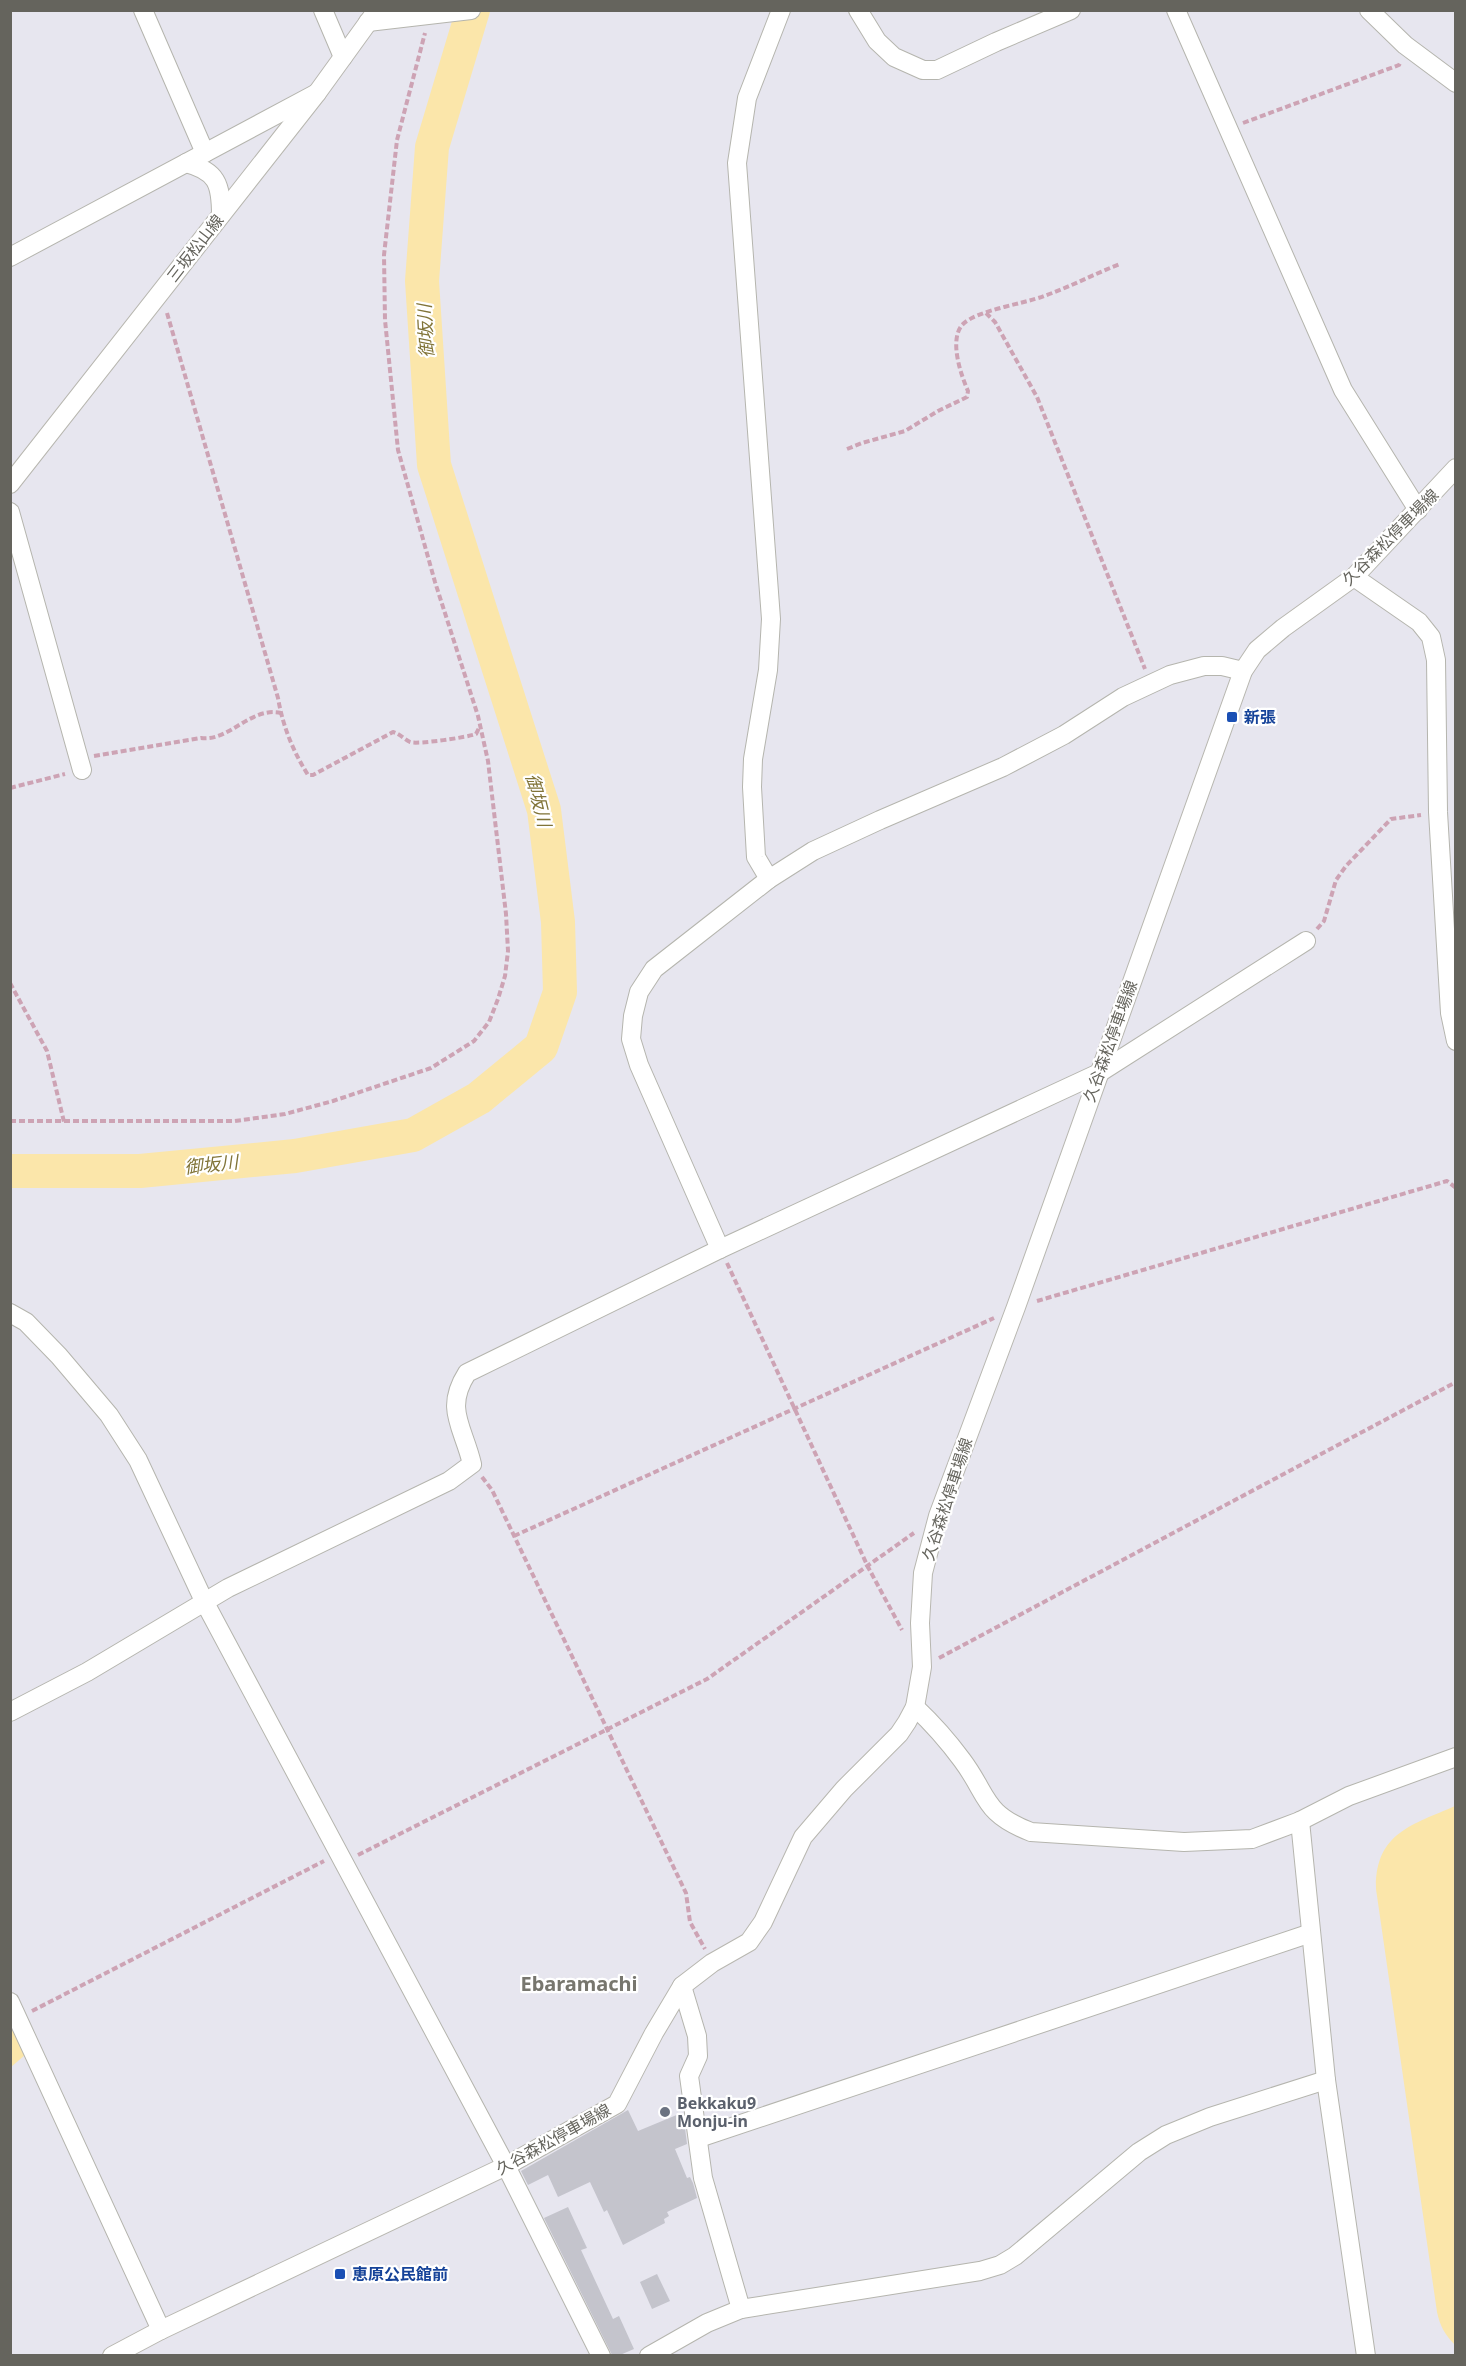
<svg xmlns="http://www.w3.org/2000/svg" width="1466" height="2366" font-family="'Noto Sans','Noto Sans JP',sans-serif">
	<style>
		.water { fill: #fbe6aa }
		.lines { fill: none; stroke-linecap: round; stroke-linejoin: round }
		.river { stroke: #fbe6aa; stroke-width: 34 }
		.building { fill: #c4c4cc }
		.minor-casing { stroke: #b5b5ae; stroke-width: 20 }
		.tertiary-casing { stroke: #b5b5ae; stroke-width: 20 }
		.secondary-casing { stroke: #b8b7b0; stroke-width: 20 }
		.path { stroke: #cda3b4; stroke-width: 4; stroke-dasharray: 6 3; stroke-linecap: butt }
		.minor { stroke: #fff; stroke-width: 18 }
		.tertiary { stroke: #fff; stroke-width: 18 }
		.secondary { stroke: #fff; stroke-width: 18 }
		.transit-dot { fill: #1a4fb4; stroke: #fff; stroke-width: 2 }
		.worship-dot { fill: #6b7280; stroke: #fff; stroke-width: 2 }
		.labels { text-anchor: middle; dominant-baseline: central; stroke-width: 4.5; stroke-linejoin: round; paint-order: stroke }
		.street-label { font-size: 16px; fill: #65645d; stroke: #fff }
		.transit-label { font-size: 16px; font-weight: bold; fill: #164399; stroke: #fff; text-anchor: start }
		.worship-label { font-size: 16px; font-weight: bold; fill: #5b616d; stroke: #fff; text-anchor: start }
		.water-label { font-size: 18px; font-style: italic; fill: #817438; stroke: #fff }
		.quarter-label { font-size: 20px; font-weight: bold; fill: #77766e; stroke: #fff }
	</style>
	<rect width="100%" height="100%" fill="#e7e6ef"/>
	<!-- water -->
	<g class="water">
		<path d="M1455 1806V2345C1445 2335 1440 2326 1437 2312L1376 1889C1375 1833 1412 1825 1455 1806Z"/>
		<polygon points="10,2018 25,2055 11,2067 10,2067"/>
	</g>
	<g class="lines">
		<!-- river -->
		<polyline class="river" points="10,1171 140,1171 295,1156 413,1135 479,1098 541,1047 560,992 558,922 544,810 434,465 422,281 432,147 473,10"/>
	</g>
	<!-- building -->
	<g class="building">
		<polygon points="628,2110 638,2131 679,2114 685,2128 687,2144 675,2149 687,2178 690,2177 693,2183 697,2198 667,2212 669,2216 664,2219 665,2223 623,2245 607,2210 604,2212 590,2182 558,2197 548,2175 528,2185 521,2171"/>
		<polygon points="568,2207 587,2248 581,2250 613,2319 619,2316 634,2349 620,2355 612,2355 544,2218"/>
		<polygon points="657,2274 670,2301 652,2309 640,2282"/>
	</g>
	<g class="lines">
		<!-- minor casing -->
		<g class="minor-casing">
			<g id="minor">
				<polyline points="143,10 205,153"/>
				<polyline points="323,10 343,57"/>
				<polyline points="858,10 877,41 894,57 923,70 937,70 996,42 1071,10"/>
				<polyline points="1176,10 1343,390 1418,510"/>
				<polyline points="368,22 471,10"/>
				<path d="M186 163C217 171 221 184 221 215"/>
				<polyline points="10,257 317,93"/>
				<polyline points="10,512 82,770"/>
				<polyline points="1354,577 1419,622 1431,637 1436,660 1438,812 1450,1013 1456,1041"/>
				<polyline points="769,879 756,857 752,787 753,759 768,670 771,619 737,163 747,98 781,10"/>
				<polyline points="720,1249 639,1065 631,1039 633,1016 639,992 654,969 769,879 813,851 880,820 1003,767 1064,735 1123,697 1170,675 1204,666 1222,666 1243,671"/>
				<polyline points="10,1313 26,1322 59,1356 109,1415 138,1460 204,1601 506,2166 601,2356"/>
				<path d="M915 1707C932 1723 948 1741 962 1760 989 1796 982 1813 1031 1832L1184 1842 1252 1839 1300 1821 1349 1796 1456 1757"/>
				<path d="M10 1712 87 1672 228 1588 449 1481 472 1464C463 1426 444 1409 467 1373L720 1249 1099 1073 1306 941"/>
				<polyline points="1300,1821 1326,2080 1366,2356"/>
				<polyline points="682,1986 697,2036 698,2056 689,2076 703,2178 741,2309"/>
				<polyline points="10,2002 161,2330"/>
				<polyline points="699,2138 1311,1933"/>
				<polyline points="649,2356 707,2323 741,2309 980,2271 1000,2265 1015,2256 1139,2152 1166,2135 1210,2117 1326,2080"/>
			</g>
		</g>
		<!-- tertiary casing -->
		<g class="tertiary-casing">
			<polyline id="tertiary" points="1369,10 1405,45 1456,83"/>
		</g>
		<!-- secondary casing -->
		<g class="secondary-casing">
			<g id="secondary">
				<polyline points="10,484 317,93 377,10"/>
				<polyline points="112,2356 161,2330 506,2166 617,2104 654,2033 682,1986 712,1963 749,1942 763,1922 803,1837 844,1789 899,1734 907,1722 915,1707 922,1667 920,1623 923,1573 938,1516 1016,1307 1243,671 1257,650 1283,628 1354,577 1456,468"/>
			</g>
		</g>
		<!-- path -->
		<g class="path">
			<polyline points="1243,123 1399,65 1400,63"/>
			<path d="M167 313 278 698C283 727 293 751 308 775H313L393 732C400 734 404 739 410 742 416 745 469 737 476 734L480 726"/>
			<polyline points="986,313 995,322 1037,397 1145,669"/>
			<path d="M847 449 862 443 905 431 938 411 967 397 968 391C961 375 949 341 962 325 976 310 1024 304 1044 296 1070 287 1094 274 1120 264"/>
			<path d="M94 756 201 738C229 742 251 706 281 713"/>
			<polyline points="10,788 65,774"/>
			<polyline points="1317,929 1324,921 1336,880 1346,866 1391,819 1421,815"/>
			<polyline points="10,983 47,1051 64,1122"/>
			<polyline points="10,1121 235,1121 285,1114 333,1101 431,1068 474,1041 489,1022 498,999 505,976 508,951 506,914 488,761 478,716 435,582 398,450 385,320 384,255 397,140 425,33"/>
			<polyline points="727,1263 868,1567 902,1630"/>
			<polyline points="1037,1301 1447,1181 1456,1188"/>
			<polyline points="482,1477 492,1490 686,1893 690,1922 705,1949"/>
			<polyline points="514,1536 994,1318"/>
			<polyline points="939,1658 1456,1382"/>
			<polyline points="358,1855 707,1679 914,1533"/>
			<polyline points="32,2011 324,1861"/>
		</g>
		<!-- minor -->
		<use href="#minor" class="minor"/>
		<!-- tertiary -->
		<use href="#tertiary" class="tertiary"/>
		<!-- secondary -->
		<use href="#secondary" class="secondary"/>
	</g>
	<!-- markers -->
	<g class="transit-dot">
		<rect x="1226" y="711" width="12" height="12" rx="3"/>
		<rect x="334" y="2268" width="12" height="12" rx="3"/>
	</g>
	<circle class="worship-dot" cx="665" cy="2112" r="6"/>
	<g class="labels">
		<!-- street labels -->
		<g class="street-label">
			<text transform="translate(195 248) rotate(-52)">三坂松山線</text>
			<text transform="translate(1390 537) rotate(-45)">久谷森松停車場線</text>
			<text transform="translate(1110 1041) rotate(-70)">久谷森松停車場線</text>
			<text transform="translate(947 1499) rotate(-72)">久谷森松停車場線</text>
			<text transform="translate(553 2139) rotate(-29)">久谷森松停車場線</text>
		</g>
		<!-- transit labels -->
		<g class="transit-label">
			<text x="1244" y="717">新張</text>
			<text x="352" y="2274">恵原公民館前</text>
		</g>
		<!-- worship labels -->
		<g class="worship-label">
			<text x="677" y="2103">Bekkaku9<tspan x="677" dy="18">Monju-in</tspan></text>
		</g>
		<!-- water labels -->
		<g class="water-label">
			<text transform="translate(425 331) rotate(-93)">御坂川</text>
			<text transform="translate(539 800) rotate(76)">御坂川</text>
			<text transform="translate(211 1164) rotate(-6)">御坂川</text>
		</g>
		<!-- quarter labels -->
		<g class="quarter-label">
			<text x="579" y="1983">Ebaramachi</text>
		</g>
	</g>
	<!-- border -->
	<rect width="1466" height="2366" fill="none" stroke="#65645d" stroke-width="24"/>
</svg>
